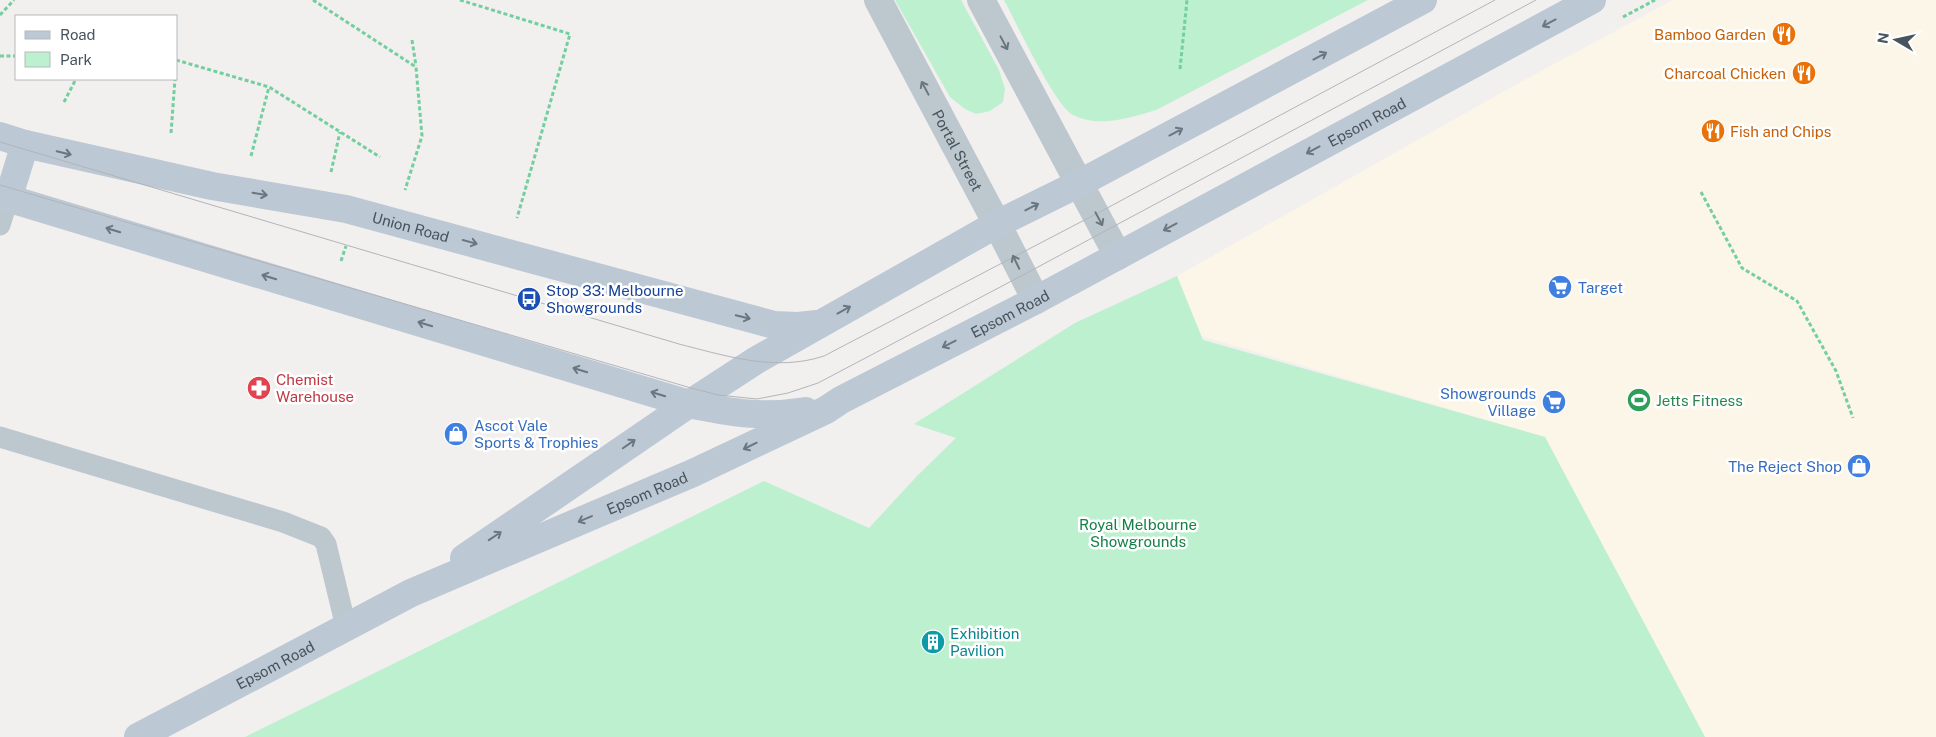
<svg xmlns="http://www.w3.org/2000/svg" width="1936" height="737" font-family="'Public Sans',sans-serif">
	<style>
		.commercial { fill: #fcf6e8 }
		.green { fill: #bcf0ce }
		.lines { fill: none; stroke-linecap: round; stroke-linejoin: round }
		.path { stroke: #73cf9e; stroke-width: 3; stroke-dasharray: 4 2.5; stroke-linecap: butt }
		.lane { stroke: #bdc7ce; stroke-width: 21 }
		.street { stroke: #bdc7ce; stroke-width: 28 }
		.secondary { stroke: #bcc8d3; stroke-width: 28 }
		.tram { stroke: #b1b5ba; stroke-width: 1 }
		.oneway { stroke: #6a7680 }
		.oneway2 { stroke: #6a767f }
		.labels { text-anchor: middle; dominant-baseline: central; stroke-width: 5; stroke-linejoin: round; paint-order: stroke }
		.food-label { font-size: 15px; fill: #c56008; stroke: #fff; text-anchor: end }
		.street-label { font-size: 15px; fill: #47535d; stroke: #fff }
		.shop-label { font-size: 15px; fill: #366cbe; stroke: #fff; text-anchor: start }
		.transit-label { font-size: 15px; fill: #164399; stroke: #fff; text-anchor: start }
		.health-label { font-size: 15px; fill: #be3a42; stroke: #fff; text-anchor: start }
		.leisure-label { font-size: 15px; fill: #27864d; stroke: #fff; text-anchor: start }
		.park-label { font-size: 15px; fill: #148146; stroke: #fff }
		.culture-label { font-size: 15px; fill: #0d838f; stroke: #fff; text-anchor: start }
	</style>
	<rect width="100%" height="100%" fill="#f2efef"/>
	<!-- commercial -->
	<polygon class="commercial" points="1673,0 1936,0 1936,737 1705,737 1545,437 1201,336 1177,276 1508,89"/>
	<!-- green -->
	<g class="green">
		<polygon points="895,0 961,0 999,70 1005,89 1003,102 990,111 976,114 965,109 950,97"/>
		<path d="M1004 0H1368L1156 110C1130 118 1099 128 1073 115 1055 106 1016 22 1004 0Z"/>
		<polygon points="1177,276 1203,340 1545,437 1705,737 245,737 764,481 869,528 917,476 956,438 914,424 1075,323"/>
	</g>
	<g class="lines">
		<!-- path -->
		<g class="path">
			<polyline points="313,0 416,67 422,136 405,190"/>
			<polyline points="460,0 570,34 517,218"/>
			<polyline points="0,15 14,0"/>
			<polyline points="1623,17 1655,0"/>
			<polyline points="412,40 416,66"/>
			<polyline points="0,56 16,56"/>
			<polyline points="176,60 269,87 380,157"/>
			<polyline points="1180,69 1187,0"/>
			<polyline points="64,102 76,79"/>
			<polyline points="171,133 175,79"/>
			<polyline points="251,156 269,87"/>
			<polyline points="331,172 340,132"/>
			<polyline points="1701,192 1742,268 1797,301 1836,371 1853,418"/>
			<polyline points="341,261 346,246"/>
		</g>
		<!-- lane -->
		<g class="lane">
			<polyline points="0,225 8,199"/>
			<polyline points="0,437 283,522 321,537 326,544 346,627"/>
		</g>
		<!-- street -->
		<g class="street">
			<path id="s1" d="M878 0 997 224 1036 300"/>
			<polyline points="981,0 1118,256"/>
		</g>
		<!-- secondary -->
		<g class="secondary">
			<path id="s2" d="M0 136 25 144 212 186 346 209 774 325 798 326 817 324"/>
			<path d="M0 196 689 404C732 413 762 418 806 411"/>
			<polyline points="8,199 25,144"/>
			<polyline points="464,558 689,404 755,361 997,224 1080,183 1423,0"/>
			<path id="s3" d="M138 737 411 593 693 473 826 410 841 400 1036 300 1592 0"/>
		</g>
		<!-- tram -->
		<g class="tram">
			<path d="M0 142 679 344C726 356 776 372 824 356L1096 214 1495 0"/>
			<polyline points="0,185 691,388 718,395 757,399 788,393 818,383 1023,275 1536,0"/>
		</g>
	</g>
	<!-- one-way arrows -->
	<defs><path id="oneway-shaft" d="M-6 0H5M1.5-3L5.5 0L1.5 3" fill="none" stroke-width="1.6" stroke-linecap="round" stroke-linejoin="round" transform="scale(1.25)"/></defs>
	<g class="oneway">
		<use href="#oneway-shaft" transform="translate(1549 23) rotate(152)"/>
		<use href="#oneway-shaft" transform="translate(1320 56) rotate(-28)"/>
		<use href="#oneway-shaft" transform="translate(1176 132) rotate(-28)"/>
		<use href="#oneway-shaft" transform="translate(1313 150) rotate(152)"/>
		<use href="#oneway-shaft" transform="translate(64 153) rotate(13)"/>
		<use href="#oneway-shaft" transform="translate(260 194) rotate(9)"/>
		<use href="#oneway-shaft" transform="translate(1032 207) rotate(-27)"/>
		<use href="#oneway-shaft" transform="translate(1170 227) rotate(152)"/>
		<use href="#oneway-shaft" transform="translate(113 230) rotate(-163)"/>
		<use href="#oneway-shaft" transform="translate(470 242) rotate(15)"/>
		<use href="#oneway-shaft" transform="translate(269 277) rotate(-163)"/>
		<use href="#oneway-shaft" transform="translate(844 310) rotate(-29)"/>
		<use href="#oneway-shaft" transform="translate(743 317) rotate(14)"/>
		<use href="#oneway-shaft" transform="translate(425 324) rotate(-163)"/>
		<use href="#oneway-shaft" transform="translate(949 344) rotate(153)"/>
		<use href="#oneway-shaft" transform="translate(580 370) rotate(-163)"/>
		<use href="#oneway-shaft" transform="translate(658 394) rotate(-163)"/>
		<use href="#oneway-shaft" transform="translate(629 444) rotate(-35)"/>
		<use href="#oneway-shaft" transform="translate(750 446) rotate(154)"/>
		<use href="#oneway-shaft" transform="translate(585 519) rotate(157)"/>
		<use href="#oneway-shaft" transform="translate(495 536) rotate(-34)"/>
	</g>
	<g class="oneway2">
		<use href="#oneway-shaft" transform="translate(1004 43) rotate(62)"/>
		<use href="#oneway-shaft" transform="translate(925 88) rotate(-118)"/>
		<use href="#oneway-shaft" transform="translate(1099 219) rotate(62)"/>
		<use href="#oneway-shaft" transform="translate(1016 262) rotate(-116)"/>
	</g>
	<!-- icons -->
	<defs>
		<g id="restaurant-disc" transform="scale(1.25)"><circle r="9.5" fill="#e8710a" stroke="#fff"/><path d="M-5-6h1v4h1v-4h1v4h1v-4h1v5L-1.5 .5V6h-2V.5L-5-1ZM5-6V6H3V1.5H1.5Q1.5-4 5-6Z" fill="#fff"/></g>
		<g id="supermarket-disc" transform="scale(1.25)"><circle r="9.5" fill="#3f7fe0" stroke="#fff"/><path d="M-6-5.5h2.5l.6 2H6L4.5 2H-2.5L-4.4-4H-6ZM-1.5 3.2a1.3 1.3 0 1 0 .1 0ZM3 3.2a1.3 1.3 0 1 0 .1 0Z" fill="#fff"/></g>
		<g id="bus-disc" transform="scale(1.25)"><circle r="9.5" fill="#1a4fb4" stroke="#fff"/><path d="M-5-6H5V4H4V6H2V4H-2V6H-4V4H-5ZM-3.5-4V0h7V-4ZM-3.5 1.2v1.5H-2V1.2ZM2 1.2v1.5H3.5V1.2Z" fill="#fff"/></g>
		<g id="pharmacy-disc" transform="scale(1.25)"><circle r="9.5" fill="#e0444e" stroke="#fff"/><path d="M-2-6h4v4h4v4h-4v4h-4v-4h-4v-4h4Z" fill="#fff"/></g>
		<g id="stadium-disc" transform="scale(1.25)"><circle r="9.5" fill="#2e9e5b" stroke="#fff"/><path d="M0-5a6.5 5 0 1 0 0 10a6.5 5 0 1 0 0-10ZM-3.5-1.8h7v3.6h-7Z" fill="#fff"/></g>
		<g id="shop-disc" transform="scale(1.25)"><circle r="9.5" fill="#3f7fe0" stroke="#fff"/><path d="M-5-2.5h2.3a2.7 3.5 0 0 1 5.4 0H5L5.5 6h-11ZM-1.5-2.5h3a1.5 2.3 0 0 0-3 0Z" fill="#fff"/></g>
		<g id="building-disc" transform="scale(1.25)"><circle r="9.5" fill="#0f9aa8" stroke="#fff"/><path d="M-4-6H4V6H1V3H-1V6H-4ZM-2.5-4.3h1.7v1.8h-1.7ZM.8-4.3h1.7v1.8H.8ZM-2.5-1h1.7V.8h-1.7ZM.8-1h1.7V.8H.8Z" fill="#fff"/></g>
	</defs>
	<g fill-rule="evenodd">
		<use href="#restaurant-disc" x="1784" y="34"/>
		<use href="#restaurant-disc" x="1804" y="73"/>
		<use href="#restaurant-disc" x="1713" y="131"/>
		<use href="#supermarket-disc" x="1560" y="287"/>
		<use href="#bus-disc" x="529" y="299"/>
		<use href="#pharmacy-disc" x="259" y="388"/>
		<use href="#stadium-disc" x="1639" y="400"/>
		<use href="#supermarket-disc" x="1554" y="402"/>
		<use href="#shop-disc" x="456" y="434"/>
		<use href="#shop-disc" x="1859" y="466"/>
		<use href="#building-disc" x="933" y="642"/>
	</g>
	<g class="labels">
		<!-- food labels -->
		<g class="food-label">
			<text x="1766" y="34">Bamboo Garden</text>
			<text x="1786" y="73">Charcoal Chicken</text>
			<text x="1730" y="131" text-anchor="start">Fish and Chips</text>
		</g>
		<!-- street labels -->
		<g class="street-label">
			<text stroke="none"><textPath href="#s3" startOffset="1375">Epsom Road</textPath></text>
			<text stroke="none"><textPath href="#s1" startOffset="170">Portal Street</textPath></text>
			<text stroke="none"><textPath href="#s2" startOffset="421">Union Road</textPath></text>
			<text stroke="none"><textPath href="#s3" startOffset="970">Epsom Road</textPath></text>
			<text stroke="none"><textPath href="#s3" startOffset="565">Epsom Road</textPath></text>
			<text stroke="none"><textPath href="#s3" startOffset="155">Epsom Road</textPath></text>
		</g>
		<!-- shop labels -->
		<g class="shop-label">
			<text x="1578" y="287">Target</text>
			<text x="1536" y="393" text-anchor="end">Showgrounds<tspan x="1536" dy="17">Village</tspan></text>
			<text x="474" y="425">Ascot Vale<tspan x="474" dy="17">Sports &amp; Trophies</tspan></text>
			<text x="1842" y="466" text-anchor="end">The Reject Shop</text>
		</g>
		<!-- transit labels -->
		<g class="transit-label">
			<text x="546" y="290">Stop 33: Melbourne<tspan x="546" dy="17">Showgrounds</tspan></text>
		</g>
		<!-- health labels -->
		<g class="health-label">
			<text x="276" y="379">Chemist<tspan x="276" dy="17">Warehouse</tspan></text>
		</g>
		<!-- leisure labels -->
		<g class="leisure-label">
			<text x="1656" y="400">Jetts Fitness</text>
		</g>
		<!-- park labels -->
		<g class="park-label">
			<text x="1138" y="524">Royal Melbourne<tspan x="1138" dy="17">Showgrounds</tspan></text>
		</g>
		<!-- culture labels -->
		<g class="culture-label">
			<text x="950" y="633">Exhibition<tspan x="950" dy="17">Pavilion</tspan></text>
		</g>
	</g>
	<!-- legend -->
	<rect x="15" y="15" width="162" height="65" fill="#ffffff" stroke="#b5babe"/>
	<rect x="25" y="31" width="25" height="8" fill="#bcc8d3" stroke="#b5babe"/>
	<text x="60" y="40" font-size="15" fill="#47535d">Road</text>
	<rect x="25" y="52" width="25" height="15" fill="#bcf0ce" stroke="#b5babe"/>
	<text x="60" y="65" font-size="15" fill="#47535d">Park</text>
	<!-- north arrow -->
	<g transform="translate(1896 40) rotate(279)" stroke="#ffffff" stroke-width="4" paint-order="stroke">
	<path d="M0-4L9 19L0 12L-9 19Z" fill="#47535d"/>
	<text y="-8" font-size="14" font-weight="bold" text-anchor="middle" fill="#47535d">N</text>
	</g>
</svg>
